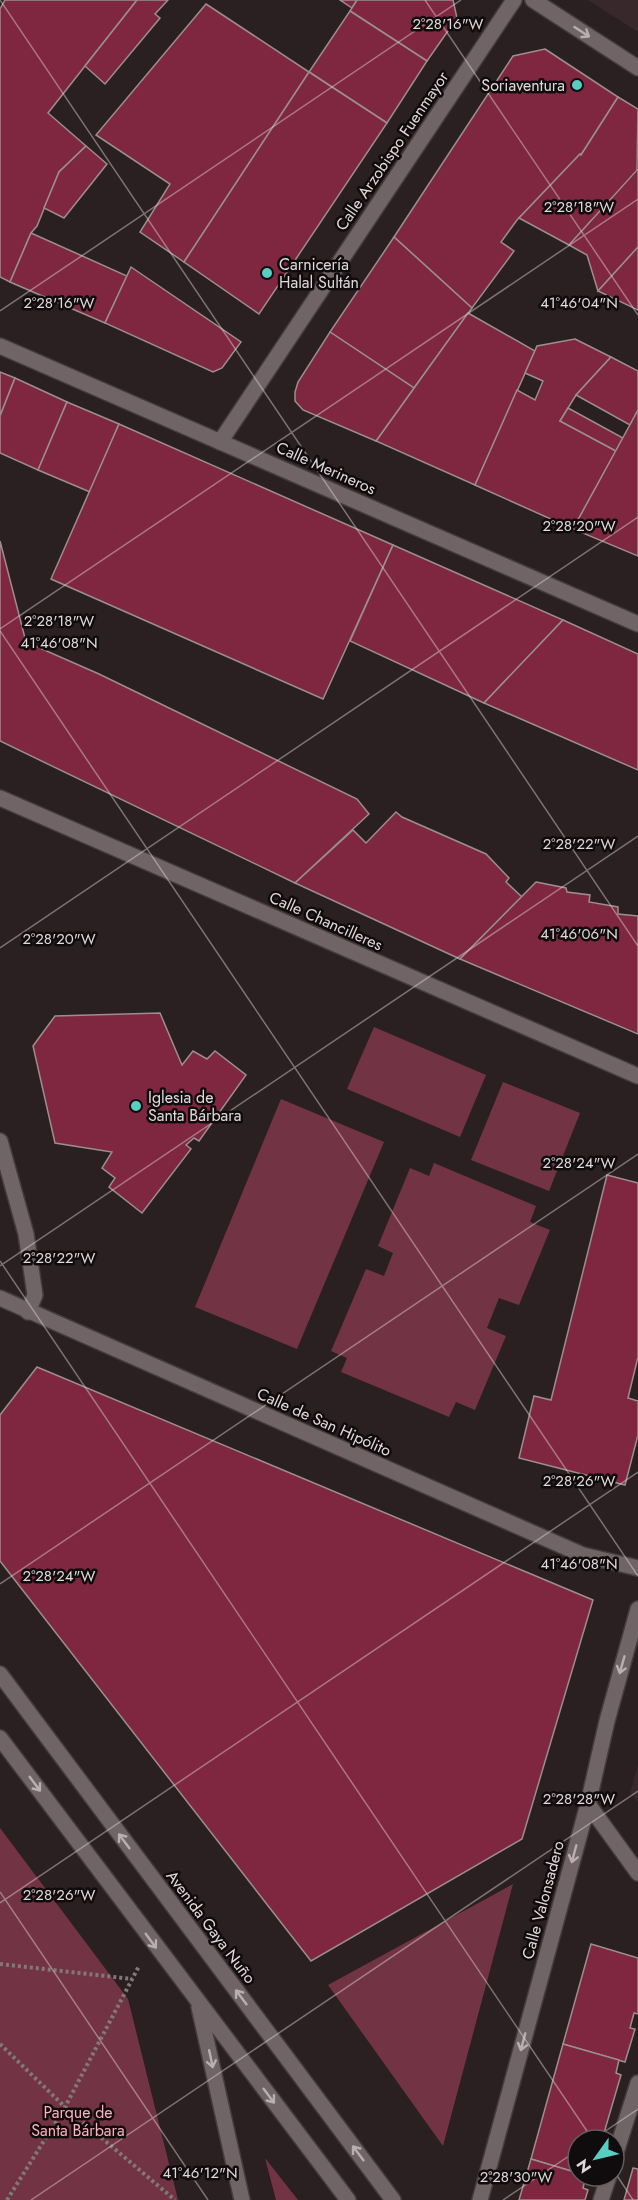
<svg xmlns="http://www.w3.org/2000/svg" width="638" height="2200" font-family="Jost,sans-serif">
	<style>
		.built { fill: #38282b }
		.green { fill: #723444 }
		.building { fill: #7f2741; stroke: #9b8d90; stroke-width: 1.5 }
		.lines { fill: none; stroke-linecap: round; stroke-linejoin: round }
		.street-casing { stroke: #443b3d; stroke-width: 18 }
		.path { stroke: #81787a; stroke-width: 4; stroke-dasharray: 3 3; stroke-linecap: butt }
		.street { stroke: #716466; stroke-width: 15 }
		.oneway { stroke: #b9afb1 }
		.ticks { fill: none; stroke: #e0d8da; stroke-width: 1.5; stroke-opacity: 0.45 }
		.poi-dot { fill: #57cec1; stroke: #100b0c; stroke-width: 2 }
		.labels { text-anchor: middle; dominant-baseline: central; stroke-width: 5; stroke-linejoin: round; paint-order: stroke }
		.poi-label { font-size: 16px; fill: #e0d8da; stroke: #100b0c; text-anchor: start }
		.street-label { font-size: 16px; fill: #e0d8da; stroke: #100b0c }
		.park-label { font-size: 16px; fill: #feb1c1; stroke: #100b0c }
		.ticks-label { font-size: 15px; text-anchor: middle; fill: #e0d8da; stroke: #100b0c; stroke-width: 5; stroke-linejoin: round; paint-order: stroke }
	</style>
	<rect width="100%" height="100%" fill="#2a2022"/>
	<!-- built -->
	<g class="built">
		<polygon points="588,0 638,0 638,32"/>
		<polygon points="638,1765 638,1802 630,1792"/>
	</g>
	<!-- green -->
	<g class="green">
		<polygon points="374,1027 486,1075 460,1137 347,1089"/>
		<polygon points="503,1082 580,1113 549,1191 471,1160"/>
		<polygon points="281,1099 384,1142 297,1349 195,1307"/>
		<polygon points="434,1163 536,1206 530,1222 550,1230 519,1305 499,1298 487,1328 506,1336 475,1410 456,1402 449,1417 341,1372 347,1358 331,1351 366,1269 384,1276 393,1253 378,1246 410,1168 429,1176"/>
		<polygon points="0,1828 128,1999 178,2200 0,2200"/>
		<polygon points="513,1884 443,2146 328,1985"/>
		<polygon points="265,2158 298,2200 276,2200"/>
	</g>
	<!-- building -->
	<g class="building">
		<polygon points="5,0 137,0 48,113 86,146 59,172 37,226 31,233 10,282 0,277 0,9"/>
		<polygon points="137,0 168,0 155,14 160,18 105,84 85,66"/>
		<polygon points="340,0 357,0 352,8"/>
		<polygon points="357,0 453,0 457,18 427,61 350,11"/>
		<polygon points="206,4 309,72 184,262 140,232 170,184 96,135"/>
		<polygon points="350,11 427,61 387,123 309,72"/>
		<polygon points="545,49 618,97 581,155 580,154 517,220 501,242 514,251 472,308 394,237 513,56"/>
		<polygon points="309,72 387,123 259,314 184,262"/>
		<polygon points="618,97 638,109 637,171 569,245 519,218 580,154 581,155"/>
		<polygon points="86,146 107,164 64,218 44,208 59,172"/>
		<polygon points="638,169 638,247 598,291 587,255 569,245"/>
		<polygon points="31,233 127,276 105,323 10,282"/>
		<polygon points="394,237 472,308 414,388 330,332"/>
		<polygon points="638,247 638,310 598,291"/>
		<polygon points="131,267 241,342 222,368 213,372 105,323"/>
		<polygon points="468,313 535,351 475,485 376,441"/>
		<polygon points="330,332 414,388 376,441 303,410 295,401 295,392 298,382"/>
		<polygon points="575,339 611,357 576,395 560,421 616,451 573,529 475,485 517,390 535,400 543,381 525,373 537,346"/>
		<polygon points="611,357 638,371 638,410 630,425 576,395"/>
		<polygon points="0,372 15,378 0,416"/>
		<polygon points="15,378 67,402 38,470 0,453 0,416"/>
		<polygon points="67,402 119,424 90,492 38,470"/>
		<polygon points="568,408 623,438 616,451 560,421"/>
		<polygon points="638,410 638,556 573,529"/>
		<polygon points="119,424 393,545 323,699 51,579"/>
		<polygon points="0,541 26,642 99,674 357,799 369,814 295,883 0,741"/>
		<polygon points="393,545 563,620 484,703 350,641"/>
		<polygon points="563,620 638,654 638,770 484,703"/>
		<polygon points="396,812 402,817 486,854 509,878 506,882 522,897 460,959 295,883 353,830 366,843"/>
		<polygon points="536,882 566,888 567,892 590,895 589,902 618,907 618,914 638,916 638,1034 460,959"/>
		<polygon points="160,1013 182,1065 193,1051 207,1059 215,1051 246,1075 199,1141 194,1138 186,1145 191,1149 142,1213 109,1187 115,1178 102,1168 112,1152 55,1143 33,1046 55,1016"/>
		<polygon points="607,1175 638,1183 638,1357 628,1398 638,1401 638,1435 625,1485 519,1458 534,1396 551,1400"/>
		<polygon points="37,1367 593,1600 522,1839 311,1961 0,1561 0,1415"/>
		<polygon points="591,1944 638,1958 638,2014 634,2013 630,2028 635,2029 625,2062 563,2044"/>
		<polygon points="563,2044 619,2060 616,2073 621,2075 604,2133 599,2131 597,2140 578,2140 578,2173 531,2159"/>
		<polygon points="531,2159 578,2173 578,2176 586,2176 583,2188 588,2190 585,2200 519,2200"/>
		<polygon points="633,2168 638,2169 638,2200 624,2200"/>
	</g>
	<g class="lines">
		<!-- street casing -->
		<g class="street-casing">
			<g id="street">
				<polyline points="533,0 638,68"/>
				<polyline points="0,346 638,624"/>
				<polyline points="220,442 514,0"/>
				<polyline points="0,798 638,1076"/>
				<polyline points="0,1141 26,1234 35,1295 28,1312"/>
				<polyline points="0,1298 583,1555 638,1568"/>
				<polyline points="0,1674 393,2200"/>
				<polyline points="0,1738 348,2200"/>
				<polyline points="588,1804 638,1873"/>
				<polyline points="199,2007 242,2200"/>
				<polyline points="614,2159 638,2083"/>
				<polyline points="480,2200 588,1804 607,1721 638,1609"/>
				<polyline points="601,2200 609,2176"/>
			</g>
		</g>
		<!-- path -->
		<g class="path">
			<polyline points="0,1964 132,1979"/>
			<polyline points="0,2044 65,2107 175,2200"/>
			<polyline points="7,2200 65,2107 139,1966"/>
		</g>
		<!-- street -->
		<use href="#street" class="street"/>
	</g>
	<!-- one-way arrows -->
	<defs><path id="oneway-shaft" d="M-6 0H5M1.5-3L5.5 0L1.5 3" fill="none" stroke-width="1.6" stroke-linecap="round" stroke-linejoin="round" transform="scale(1.5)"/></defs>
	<g class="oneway">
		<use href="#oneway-shaft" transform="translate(582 32) rotate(33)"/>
		<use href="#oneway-shaft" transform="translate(622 1665) rotate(106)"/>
		<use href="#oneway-shaft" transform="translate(35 1784) rotate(53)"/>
		<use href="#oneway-shaft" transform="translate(124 1841) rotate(-127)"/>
		<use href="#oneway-shaft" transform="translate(574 1854) rotate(105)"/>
		<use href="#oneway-shaft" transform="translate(151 1941) rotate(54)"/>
		<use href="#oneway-shaft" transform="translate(241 1997) rotate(-127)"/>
		<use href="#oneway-shaft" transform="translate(523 2042) rotate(105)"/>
		<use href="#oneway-shaft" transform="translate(211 2059) rotate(78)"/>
		<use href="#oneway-shaft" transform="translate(269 2096) rotate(53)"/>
		<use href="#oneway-shaft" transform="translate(358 2153) rotate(-127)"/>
	</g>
	<!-- ticks -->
	<path class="ticks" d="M0 0 638 946M425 0 638 315M0 311 461 0M0 629 638 199M0 631 638 1576M0 948 638 517M0 1261 593 2140M0 1266 638 836M0 1584 638 1154M0 1892 208 2200M0 1903 638 1472M592 2140 638 2109M614 2171 633 2200M31 2200 638 1791M503 2200 578 2150"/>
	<!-- markers -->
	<g class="poi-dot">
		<circle cx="577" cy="85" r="6"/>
		<circle cx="267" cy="273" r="6"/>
		<circle cx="136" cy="1106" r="6"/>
	</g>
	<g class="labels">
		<!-- poi labels -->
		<g class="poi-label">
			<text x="565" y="85" text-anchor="end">Soriaventura</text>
			<text x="279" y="264">Carnicería<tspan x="279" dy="18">Halal Sultán</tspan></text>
			<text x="148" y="1097">Iglesia de<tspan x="148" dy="18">Santa Bárbara</tspan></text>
		</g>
		<!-- street labels -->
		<g class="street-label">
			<text transform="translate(392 151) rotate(-56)">Calle Arzobispo Fuenmayor</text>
			<text transform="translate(326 468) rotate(24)">Calle Merineros</text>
			<text transform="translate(326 921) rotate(24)">Calle Chancilleres</text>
			<text transform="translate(324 1422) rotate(24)">Calle de San Hipólito</text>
			<text transform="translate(543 1900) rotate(-75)">Calle Valonsadero</text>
			<text transform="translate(211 1927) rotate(53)">Avenida Gaya Nuño</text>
		</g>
		<!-- park labels -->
		<g class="park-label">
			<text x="78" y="2112">Parque de<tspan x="78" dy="18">Santa Bárbara</tspan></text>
		</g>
	</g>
	<g class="ticks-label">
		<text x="448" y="29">2°28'16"W</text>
		<text x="579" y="212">2°28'18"W</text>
		<text x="59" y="308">2°28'16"W</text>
		<text x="579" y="308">41°46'04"N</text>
		<text x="579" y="531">2°28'20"W</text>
		<text x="59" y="626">2°28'18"W</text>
		<text x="59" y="648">41°46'08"N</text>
		<text x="579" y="849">2°28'22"W</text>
		<text x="579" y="939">41°46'06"N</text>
		<text x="59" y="944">2°28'20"W</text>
		<text x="579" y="1168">2°28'24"W</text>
		<text x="59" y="1263">2°28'22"W</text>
		<text x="579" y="1486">2°28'26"W</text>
		<text x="579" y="1569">41°46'08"N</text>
		<text x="59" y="1581">2°28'24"W</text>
		<text x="579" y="1804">2°28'28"W</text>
		<text x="59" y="1900">2°28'26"W</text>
		<text x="200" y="2178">41°46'12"N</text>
		<text x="516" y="2182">2°28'30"W</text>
	</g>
	<!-- north arrow -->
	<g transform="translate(596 2158) rotate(236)"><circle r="28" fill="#100b0c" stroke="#635d5e" stroke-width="1.5"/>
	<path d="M0-4.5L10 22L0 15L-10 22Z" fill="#57cec1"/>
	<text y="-9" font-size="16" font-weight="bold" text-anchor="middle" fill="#e0d8da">N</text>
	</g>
</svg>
